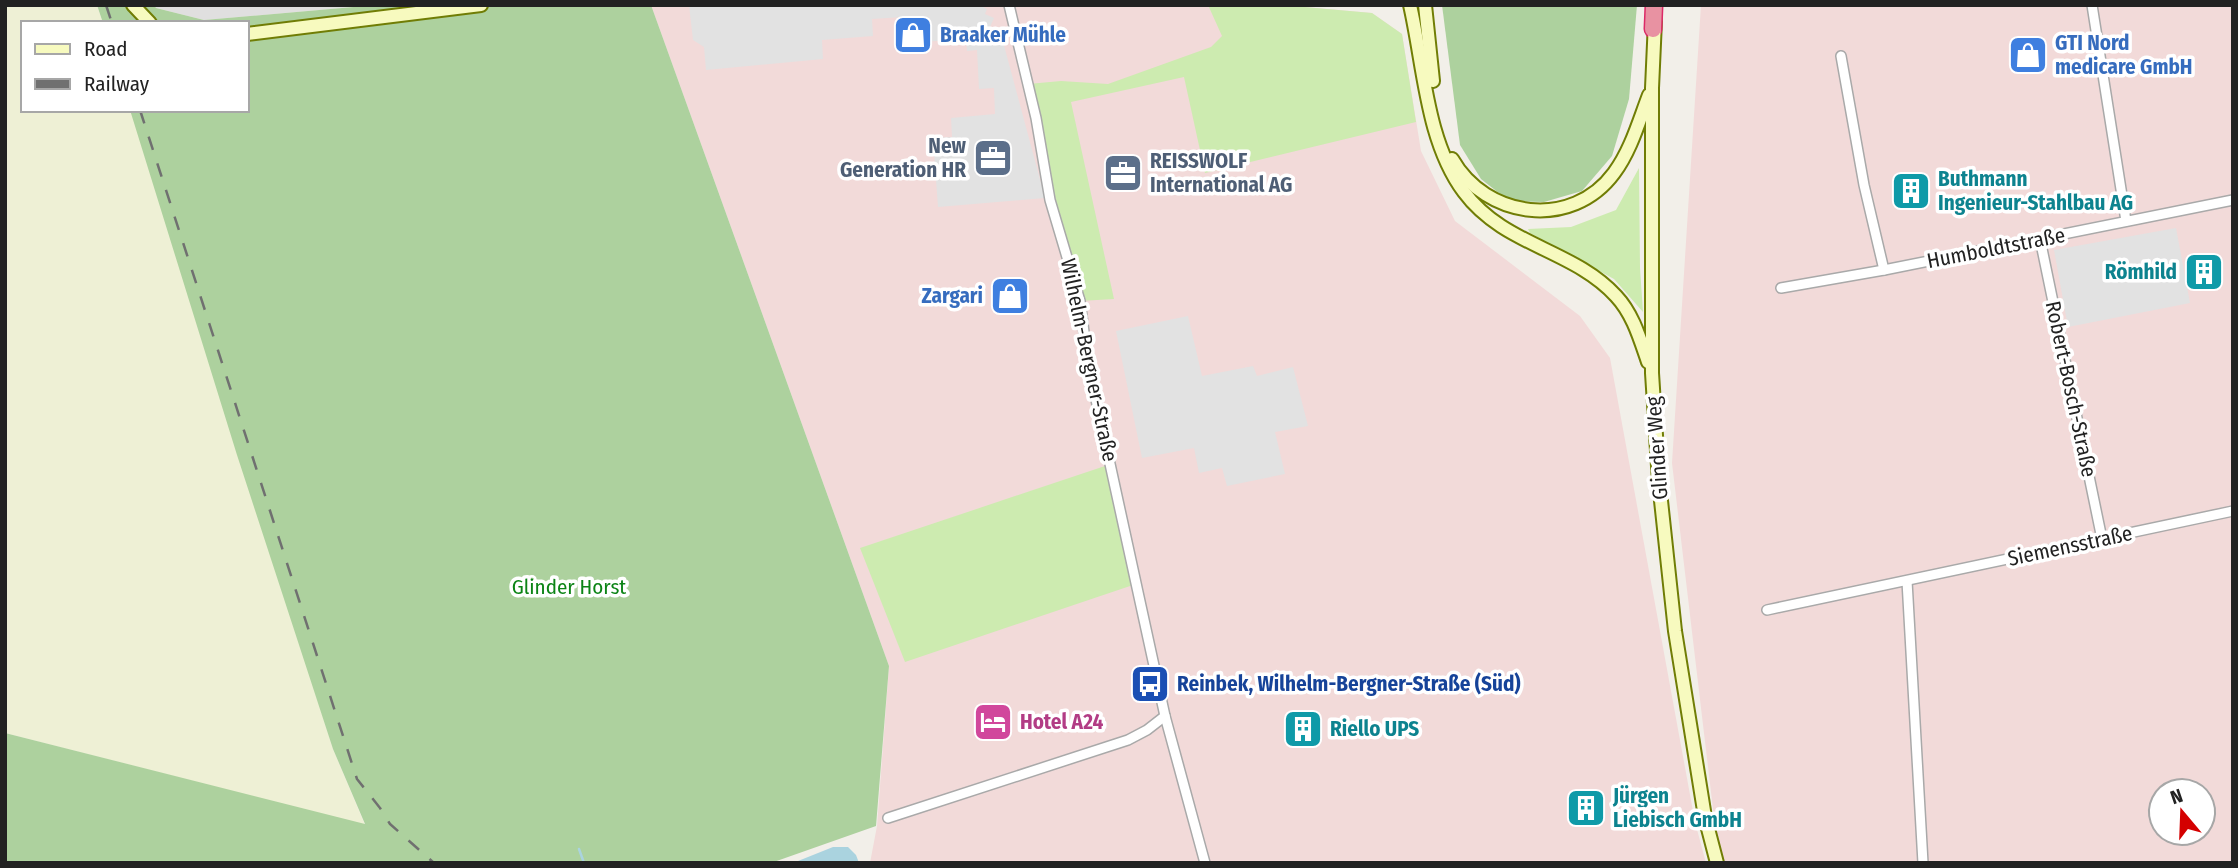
<svg xmlns="http://www.w3.org/2000/svg" width="2238" height="868" font-family="'Fira Sans Condensed',sans-serif">
	<style>
		.residential { fill: #e0dfdf }
		.commercial { fill: #f2dad9; fill-rule: evenodd }
		.farmland { fill: #eef0d5 }
		.grass { fill: #cdebb0 }
		.forest { fill: #add19e }
		.parking { fill: #e2e2e2 }
		.water { fill: #aad3df }
		.lines { fill: none; stroke-linecap: round; stroke-linejoin: round }
		.stream { stroke: #aad3df; stroke-width: 2.5 }
		.street-casing { stroke: #a9a9a9; stroke-width: 12 }
		.secondary-casing { stroke: #707d05; stroke-width: 16 }
		.highway-casing { stroke: #dc2a67; stroke-width: 19 }
		.street { stroke: #fff; stroke-width: 9 }
		.secondary { stroke: #f7fabf; stroke-width: 12 }
		.highway { stroke: #e892a2; stroke-width: 16 }
		.rail { stroke: #707070; stroke-width: 2.5; stroke-dasharray: 14 14; stroke-linecap: butt }
		.labels { text-anchor: middle; dominant-baseline: central; stroke-width: 7; stroke-linejoin: round; paint-order: stroke }
		.shop-label { font-size: 21px; font-weight: bold; fill: #366cbe; stroke: #fff; text-anchor: start }
		.service-label { font-size: 21px; font-weight: bold; fill: #4e5e75; stroke: #fff; text-anchor: end }
		.culture-label { font-size: 21px; font-weight: bold; fill: #0d838f; stroke: #fff; text-anchor: start }
		.street-label { font-size: 21px; fill: #222; stroke: #fff }
		.park-label { font-size: 21px; fill: #0c8416; stroke: #fff }
		.transit-label { font-size: 21px; font-weight: bold; fill: #164399; stroke: #fff; text-anchor: start }
		.hotel-label { font-size: 21px; font-weight: bold; fill: #b23c85; stroke: #fff; text-anchor: start }
	</style>
	<rect width="100%" height="100%" fill="#f2efe9"/>
	<!-- residential -->
	<polygon class="residential" points="154,5 376,5 204,20 156,8"/>
	<!-- commercial -->
	<g class="commercial">
		<polygon points="651,5 1282,5 1372,13 1402,34 1421,151 1455,221 1580,316 1610,358 1695,822 1706,863 870,863 877,826 889,666"/>
		<path d="M1701 5H2233V863H1724L1715 826 1672 463ZM2161 791H2203V833H2161Z"/>
	</g>
	<!-- farmland -->
	<polygon class="farmland" points="5,5 97,5 103,23 23,23 23,110 131,110 333,749 365,825 5,733"/>
	<!-- grass -->
	<g class="grass">
		<polygon points="1208,5 1282,5 1372,13 1402,34 1416,122 1205,173 1184,77 1071,102 1114,299 1080,301 1028,84 1061,81 1108,84 1211,47 1222,36"/>
		<polygon points="1639,168 1640,268 1643,312 1614,279 1530,233 1528,229 1571,227 1616,210"/>
		<polygon points="1111,464 1136,584 905,662 860,548"/>
	</g>
	<!-- forest -->
	<g class="forest">
		<polygon points="97,5 154,5 156,8 204,20 376,5 651,5 889,666 876,826 771,863 5,863 5,733 365,824 333,749 237,455 130,110 247,110 247,23 103,23"/>
		<polygon points="1442,5 1637,5 1629,99 1612,156 1582,191 1544,202 1509,201 1481,179 1460,145"/>
	</g>
	<!-- parking -->
	<g class="parking">
		<polygon points="689,5 980,5 987,9 985,14 994,18 985,38 1002,38 1045,198 938,207 933,138 952,137 951,118 995,114 994,88 979,89 977,50 967,51 966,39 921,42 919,16 872,19 873,36 822,40 823,59 706,70 704,47 693,40"/>
		<polygon points="2176,228 2190,303 2068,327 2054,250"/>
		<polygon points="1188,316 1202,376 1253,366 1257,376 1293,367 1308,426 1275,432 1285,474 1227,486 1222,468 1199,473 1194,448 1142,458 1116,331"/>
	</g>
	<!-- water -->
	<polygon class="water" points="833,847 848,847 856,855 859,863 793,863"/>
	<g class="lines">
		<!-- stream -->
		<polyline class="stream" points="579,849 584,863"/>
		<!-- street casing -->
		<g class="street-casing">
			<g id="street">
				<polyline points="1009,5 1036,118 1050,200 1080,301 1088,363 1165,716 1205,863"/>
				<polyline points="2092,5 2126,221"/>
				<polyline points="1841,56 1864,185 1884,270"/>
				<polyline points="2040,239 2102,539"/>
				<polyline points="1781,288 1884,270 2233,200"/>
				<polyline points="1907,581 1923,863"/>
				<polyline points="1767,610 2233,511"/>
				<polyline points="888,818 1128,740 1147,730 1165,716"/>
			</g>
		</g>
		<!-- secondary casing -->
		<g class="secondary-casing">
			<g id="secondary">
				<polyline points="133,5 150,23"/>
				<path d="M1410 5C1424 66 1426 141 1464 192 1504 246 1573 249 1616 296 1633 314 1640 339 1648 362"/>
				<polyline points="1425,5 1433,81"/>
				<polyline points="1655,21 1652,88 1652,373 1659,482 1675,631 1705,817 1717,863"/>
				<polyline points="247,34 481,5"/>
				<path d="M1452 159C1486 219 1572 230 1614 173 1631 150 1639 121 1649 95"/>
			</g>
		</g>
		<!-- highway casing -->
		<g class="highway-casing">
			<polyline id="highway" points="1653,29 1654,5"/>
		</g>
		<!-- street -->
		<use href="#street" class="street"/>
		<!-- secondary -->
		<use href="#secondary" class="secondary"/>
		<!-- highway -->
		<use href="#highway" class="highway"/>
		<!-- rail -->
		<g class="rail">
			<polyline points="106,5 112,23"/>
			<polyline points="140,110 357,779 380,808 390,824 434,863"/>
		</g>
	</g>
	<!-- icons -->
	<defs>
		<g id="shop-square" transform="scale(2.0125)"><rect x="-9" y="-9" width="18" height="18" rx="4" fill="#3f7fe0" stroke="#fff"/><path d="M-5-2.5h2.3a2.7 3.5 0 0 1 5.4 0H5L5.5 6h-11ZM-1.5-2.5h3a1.5 2.3 0 0 0-3 0Z" fill="#fff"/></g>
		<g id="office-square" transform="scale(2.0125)"><rect x="-9" y="-9" width="18" height="18" rx="4" fill="#5c6f8a" stroke="#fff"/><path d="M-6-3h4V-5.5h4V-3h4V5H-6ZM-1-4.5V-3h2v-1.5ZM-6 0V1H6V0Z" fill="#fff"/></g>
		<g id="building-square" transform="scale(2.0125)"><rect x="-9" y="-9" width="18" height="18" rx="4" fill="#0f9aa8" stroke="#fff"/><path d="M-4-6H4V6H1V3H-1V6H-4ZM-2.5-4.3h1.7v1.8h-1.7ZM.8-4.3h1.7v1.8H.8ZM-2.5-1h1.7V.8h-1.7ZM.8-1h1.7V.8H.8Z" fill="#fff"/></g>
		<g id="bus-square" transform="scale(2.0125)"><rect x="-9" y="-9" width="18" height="18" rx="4" fill="#1a4fb4" stroke="#fff"/><path d="M-5-6H5V4H4V6H2V4H-2V6H-4V4H-5ZM-3.5-4V0h7V-4ZM-3.5 1.2v1.5H-2V1.2ZM2 1.2v1.5H3.5V1.2Z" fill="#fff"/></g>
		<g id="hotel-square" transform="scale(2.0125)"><rect x="-9" y="-9" width="18" height="18" rx="4" fill="#d1479c" stroke="#fff"/><path d="M-6-4.5h1.5V1H6V5H4.5V3h-9V5H-6ZM-4 0a1.8 1.8 0 1 1 3.6 0ZM.5 0V-2.5h3Q6-2.5 6 0Z" fill="#fff"/></g>
	</defs>
	<g fill-rule="evenodd">
		<use href="#shop-square" x="913" y="35"/>
		<use href="#shop-square" x="2028" y="55"/>
		<use href="#office-square" x="993" y="158"/>
		<use href="#office-square" x="1123" y="173"/>
		<use href="#building-square" x="1911" y="191"/>
		<use href="#building-square" x="2204" y="272"/>
		<use href="#shop-square" x="1010" y="296"/>
		<use href="#bus-square" x="1150" y="684"/>
		<use href="#hotel-square" x="993" y="722"/>
		<use href="#building-square" x="1303" y="729"/>
		<use href="#building-square" x="1586" y="808"/>
	</g>
	<g class="labels">
		<!-- shop labels -->
		<g class="shop-label">
			<text x="940" y="35">Braaker Mühle</text>
			<text x="2055" y="43">GTI Nord<tspan x="2055" dy="24">medicare GmbH</tspan></text>
			<text x="983" y="296" text-anchor="end">Zargari</text>
		</g>
		<!-- service labels -->
		<g class="service-label">
			<text x="966" y="146">New<tspan x="966" dy="24">Generation HR</tspan></text>
			<text x="1150" y="161" text-anchor="start">REISSWOLF<tspan x="1150" dy="24">International AG</tspan></text>
		</g>
		<!-- culture labels -->
		<g class="culture-label">
			<text x="1938" y="179">Buthmann<tspan x="1938" dy="24">Ingenieur-Stahlbau AG</tspan></text>
			<text x="2177" y="272" text-anchor="end">Römhild</text>
			<text x="1330" y="729">Riello UPS</text>
			<text x="1613" y="796">Jürgen<tspan x="1613" dy="24">Liebisch GmbH</tspan></text>
		</g>
		<!-- street labels -->
		<g class="street-label">
			<text transform="translate(1996 248) rotate(-11)">Humboldtstraße</text>
			<text transform="translate(1089 360) rotate(78)">Wilhelm-Bergner-Straße</text>
			<text transform="translate(2071 389) rotate(78)">Robert-Bosch-Straße</text>
			<text transform="translate(1657 448) rotate(-94)">Glinder Weg</text>
			<text transform="translate(2070 546) rotate(-12)">Siemensstraße</text>
		</g>
		<!-- park labels -->
		<g class="park-label">
			<text x="569" y="587">Glinder Horst</text>
		</g>
		<!-- transit labels -->
		<g class="transit-label">
			<text x="1177" y="684">Reinbek, Wilhelm-Bergner-Straße (Süd)</text>
		</g>
		<!-- hotel labels -->
		<g class="hotel-label">
			<text x="1020" y="722">Hotel A24</text>
		</g>
	</g>
	<!-- border -->
	<rect width="2238" height="868" fill="none" stroke="#222222" stroke-width="14"/>
	<!-- legend -->
	<rect x="21" y="21" width="228" height="91" fill="#ffffff" stroke="#a7a7a7" stroke-width="2"/>
	<rect x="35" y="44" width="35" height="10" fill="#f7fabf" stroke="#a7a7a7" stroke-width="2"/>
	<text x="84" y="56" font-size="21" fill="#222222">Road</text>
	<rect x="35" y="79" width="35" height="10" fill="#707070" stroke="#a7a7a7" stroke-width="2"/>
	<text x="84" y="91" font-size="21" fill="#222222">Railway</text>
	<!-- north arrow -->
	<g transform="translate(2182 812) rotate(341)"><circle r="33" fill="#ffffff" stroke="#a7a7a7" stroke-width="2"/>
	<path d="M0-5L12 26L0 18L-12 26Z" fill="#d40000"/>
	<text y="-10" font-size="19" font-weight="bold" text-anchor="middle" fill="#222222">N</text>
	</g>
</svg>
